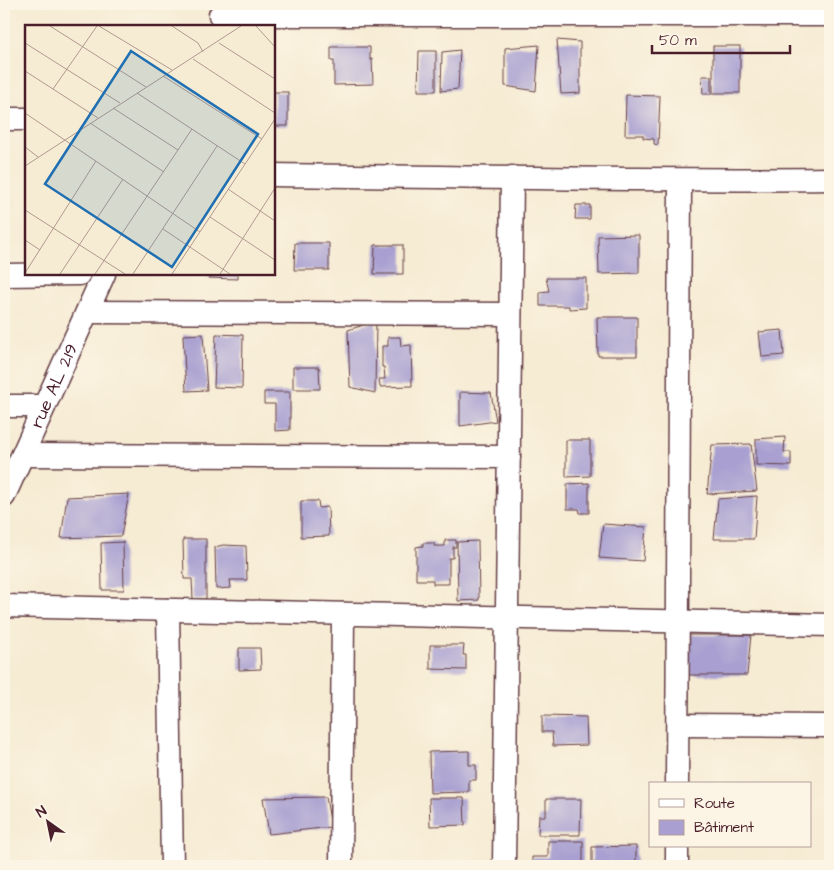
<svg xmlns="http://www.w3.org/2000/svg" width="834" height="870" font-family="'Architects Daughter',sans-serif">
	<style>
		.building { fill: #a9a0d1 }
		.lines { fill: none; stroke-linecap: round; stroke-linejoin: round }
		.minor-casing { stroke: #643e44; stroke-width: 25 }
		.minor { stroke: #fff; stroke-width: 22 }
		.labels { text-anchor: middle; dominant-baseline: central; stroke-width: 5; stroke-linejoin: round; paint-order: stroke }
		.street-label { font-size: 18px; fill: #4a1f2b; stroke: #fcf5e5 }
		.inset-road { fill: none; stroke: #b19990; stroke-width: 1 }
		.view { fill: #1f6fb2; fill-opacity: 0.15; stroke: #1f6fb2; stroke-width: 2.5 }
		.inset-edge { fill: none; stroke: #4a1f2b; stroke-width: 2.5 }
	</style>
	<rect width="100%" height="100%" fill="#fcf5e5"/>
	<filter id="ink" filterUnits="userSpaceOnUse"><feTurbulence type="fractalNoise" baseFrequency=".02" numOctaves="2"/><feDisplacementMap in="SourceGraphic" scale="10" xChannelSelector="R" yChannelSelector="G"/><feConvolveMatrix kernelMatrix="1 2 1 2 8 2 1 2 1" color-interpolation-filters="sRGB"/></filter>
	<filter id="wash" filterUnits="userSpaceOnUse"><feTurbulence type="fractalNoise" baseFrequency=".0096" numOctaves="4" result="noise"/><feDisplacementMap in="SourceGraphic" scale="20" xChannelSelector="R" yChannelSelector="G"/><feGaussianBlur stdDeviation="1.12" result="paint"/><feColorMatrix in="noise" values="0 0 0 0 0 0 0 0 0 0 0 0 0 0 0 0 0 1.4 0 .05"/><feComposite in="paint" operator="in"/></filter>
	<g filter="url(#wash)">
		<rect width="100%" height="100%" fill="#f6ebd3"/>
		<g id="blocks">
			<!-- building -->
			<g class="building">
				<polygon points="557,40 580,42 580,93 561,94"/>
				<polygon points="539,45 536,91 505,86 505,48"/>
				<rect x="713" y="46" width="27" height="47"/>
				<polygon points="331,47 370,47 370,60 372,59 373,84 334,85 334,61 331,61"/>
				<polygon points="460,50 458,89 441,91 442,52"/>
				<polygon points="419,51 436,51 436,91 418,91"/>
				<polygon points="702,76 711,76 711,94 703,94"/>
				<rect x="274" y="92" width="14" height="34"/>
				<polygon points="626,95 660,96 658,145 654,144 654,139 643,138 643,135 625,135"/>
				<polygon points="576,205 590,205 590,219 575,219"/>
				<polygon points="639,235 639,273 599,274 598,236"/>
				<polygon points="295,243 329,243 329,270 294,270"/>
				<polygon points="375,245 403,245 403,274 374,274"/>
				<polygon points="208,274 238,274 238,279 208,278"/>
				<polygon points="546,278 586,278 586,308 569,309 569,306 540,306 540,292 549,291"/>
				<polygon points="597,317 637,317 637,356 598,356"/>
				<polygon points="376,321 375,393 350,387 348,330"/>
				<polygon points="782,330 784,355 762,357 759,332"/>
				<polygon points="203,334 207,390 186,391 183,335"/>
				<polygon points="216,334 243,335 242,388 214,387"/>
				<polygon points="388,337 400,337 401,346 411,345 412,386 380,387 379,379 385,379 384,367 382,367 382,346 388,346"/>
				<polygon points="293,367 319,367 320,389 293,389"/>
				<polygon points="264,392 290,392 290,430 275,431 275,404 264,404"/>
				<polygon points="460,392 491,393 496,421 460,426"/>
				<polygon points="785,437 784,452 791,452 791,466 756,465 756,439"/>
				<polygon points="566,440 590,440 590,476 566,477"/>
				<polygon points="751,444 757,491 707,494 712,445"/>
				<polygon points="589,483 589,513 580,513 579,509 567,509 567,484"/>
				<polygon points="129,494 121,536 61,538 67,497"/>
				<polygon points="757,496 754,539 714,539 718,499"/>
				<polygon points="301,501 318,501 319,508 328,507 329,536 301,537"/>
				<polygon points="603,524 646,527 643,561 599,558"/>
				<polygon points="183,539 206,539 206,599 193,599 192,579 184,579"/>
				<polygon points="445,540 456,540 456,547 453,547 453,558 449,558 449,584 433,584 433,580 416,580 416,547 423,546 423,543 434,543 434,546 445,546"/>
				<polygon points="478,541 479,600 458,601 457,542"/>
				<polygon points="123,542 124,590 102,590 101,543"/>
				<polygon points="223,545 246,546 247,580 230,580 231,588 216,589 215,547"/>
				<polygon points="687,635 751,635 747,675 685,675"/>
				<polygon points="430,645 464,645 463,655 466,655 466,670 430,669"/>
				<polygon points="239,648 260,648 261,669 239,670"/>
				<polygon points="542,716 586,717 587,745 553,746 552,732 542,732"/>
				<polygon points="469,751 469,765 476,765 476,780 469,780 469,792 430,793 429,752"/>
				<polygon points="326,797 331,827 269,834 263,798"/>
				<polygon points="429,798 464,798 465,825 430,826"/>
				<polygon points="546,799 581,799 580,835 538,835 539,816 546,816"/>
				<polygon points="548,841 583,841 583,866 532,866 532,857 548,857"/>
				<polygon points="636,846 636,866 592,866 592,847"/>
			</g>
		</g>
	</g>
	<g filter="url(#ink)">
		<use href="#blocks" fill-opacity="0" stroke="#643e44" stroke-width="1"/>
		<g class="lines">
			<!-- minor casing -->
			<g class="minor-casing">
				<g id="minor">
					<polyline points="220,15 830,15"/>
					<polyline points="4,119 26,119"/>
					<path d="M274 175C459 177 645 181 830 179"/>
					<polyline points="4,275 79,274"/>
					<polyline points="87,312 510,314"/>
					<polyline points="4,406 44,406"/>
					<polyline points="23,455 509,457"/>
					<path id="s1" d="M4 496 104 274"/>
					<polyline points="4,606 830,625"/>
					<polyline points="168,610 172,866"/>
					<polyline points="678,725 830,726"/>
					<polyline points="677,784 680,181"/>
					<polyline points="341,866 343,614"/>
					<polyline points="504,866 512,177"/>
					<polyline points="677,866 677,846"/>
				</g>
			</g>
			<!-- minor -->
			<use href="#minor" class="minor"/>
		</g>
	</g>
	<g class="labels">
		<!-- street labels -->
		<g class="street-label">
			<text stroke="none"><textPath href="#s1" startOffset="121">rue AL 219</textPath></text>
		</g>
	</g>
	<!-- overview -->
	<g transform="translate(25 25)">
		<rect width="250" height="250" fill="#f6ebd3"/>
		<path class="inset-road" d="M25 1 121 62M74 1 147 45M147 1 173 18 178 27M231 1 250 22M0 18 95 78M194 18 250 54M168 34 250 88M0 46 73 93M138 51 237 114M28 64 72 1M112 68 220 139M88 83 153 125M0 88 175 207M65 98 139 147M0 122 13 132M0 141 216 1M203 164 250 196M0 185 100 249M185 192 250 235M138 204 205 249M0 215 15 225M0 248 71 136M35 249 98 154M70 249 167 104M108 249 192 121M147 249 250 94M195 249 250 163"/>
		<path class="view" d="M106 26 233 109 147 242 20 159Z"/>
		<rect width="250" height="250" class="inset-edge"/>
	</g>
	<!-- margin -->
	<rect width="834" height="870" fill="none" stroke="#fcf5e5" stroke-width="20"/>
	<!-- legend -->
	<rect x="649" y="782" width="162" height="65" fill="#fcf5e5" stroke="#b59f9b"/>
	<rect x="659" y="799" width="25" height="8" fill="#ffffff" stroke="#b59f9b"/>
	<text x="694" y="808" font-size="15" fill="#4a1f2b">Route</text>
	<rect x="659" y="820" width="25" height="15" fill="#a9a0d1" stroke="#b59f9b"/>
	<text x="694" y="832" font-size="15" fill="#4a1f2b">Bâtiment</text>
	<!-- north arrow -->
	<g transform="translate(48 822) rotate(327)" stroke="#fcf5e5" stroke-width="4" paint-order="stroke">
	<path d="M0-4L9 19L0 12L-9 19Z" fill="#4a1f2b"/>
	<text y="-8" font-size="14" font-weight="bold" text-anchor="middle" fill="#4a1f2b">N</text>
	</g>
	<!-- scale -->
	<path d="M652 45v8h138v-8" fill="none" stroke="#4a1f2b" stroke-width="2.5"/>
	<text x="659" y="45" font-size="15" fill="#4a1f2b" stroke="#fcf5e5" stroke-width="4" paint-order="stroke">50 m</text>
</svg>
